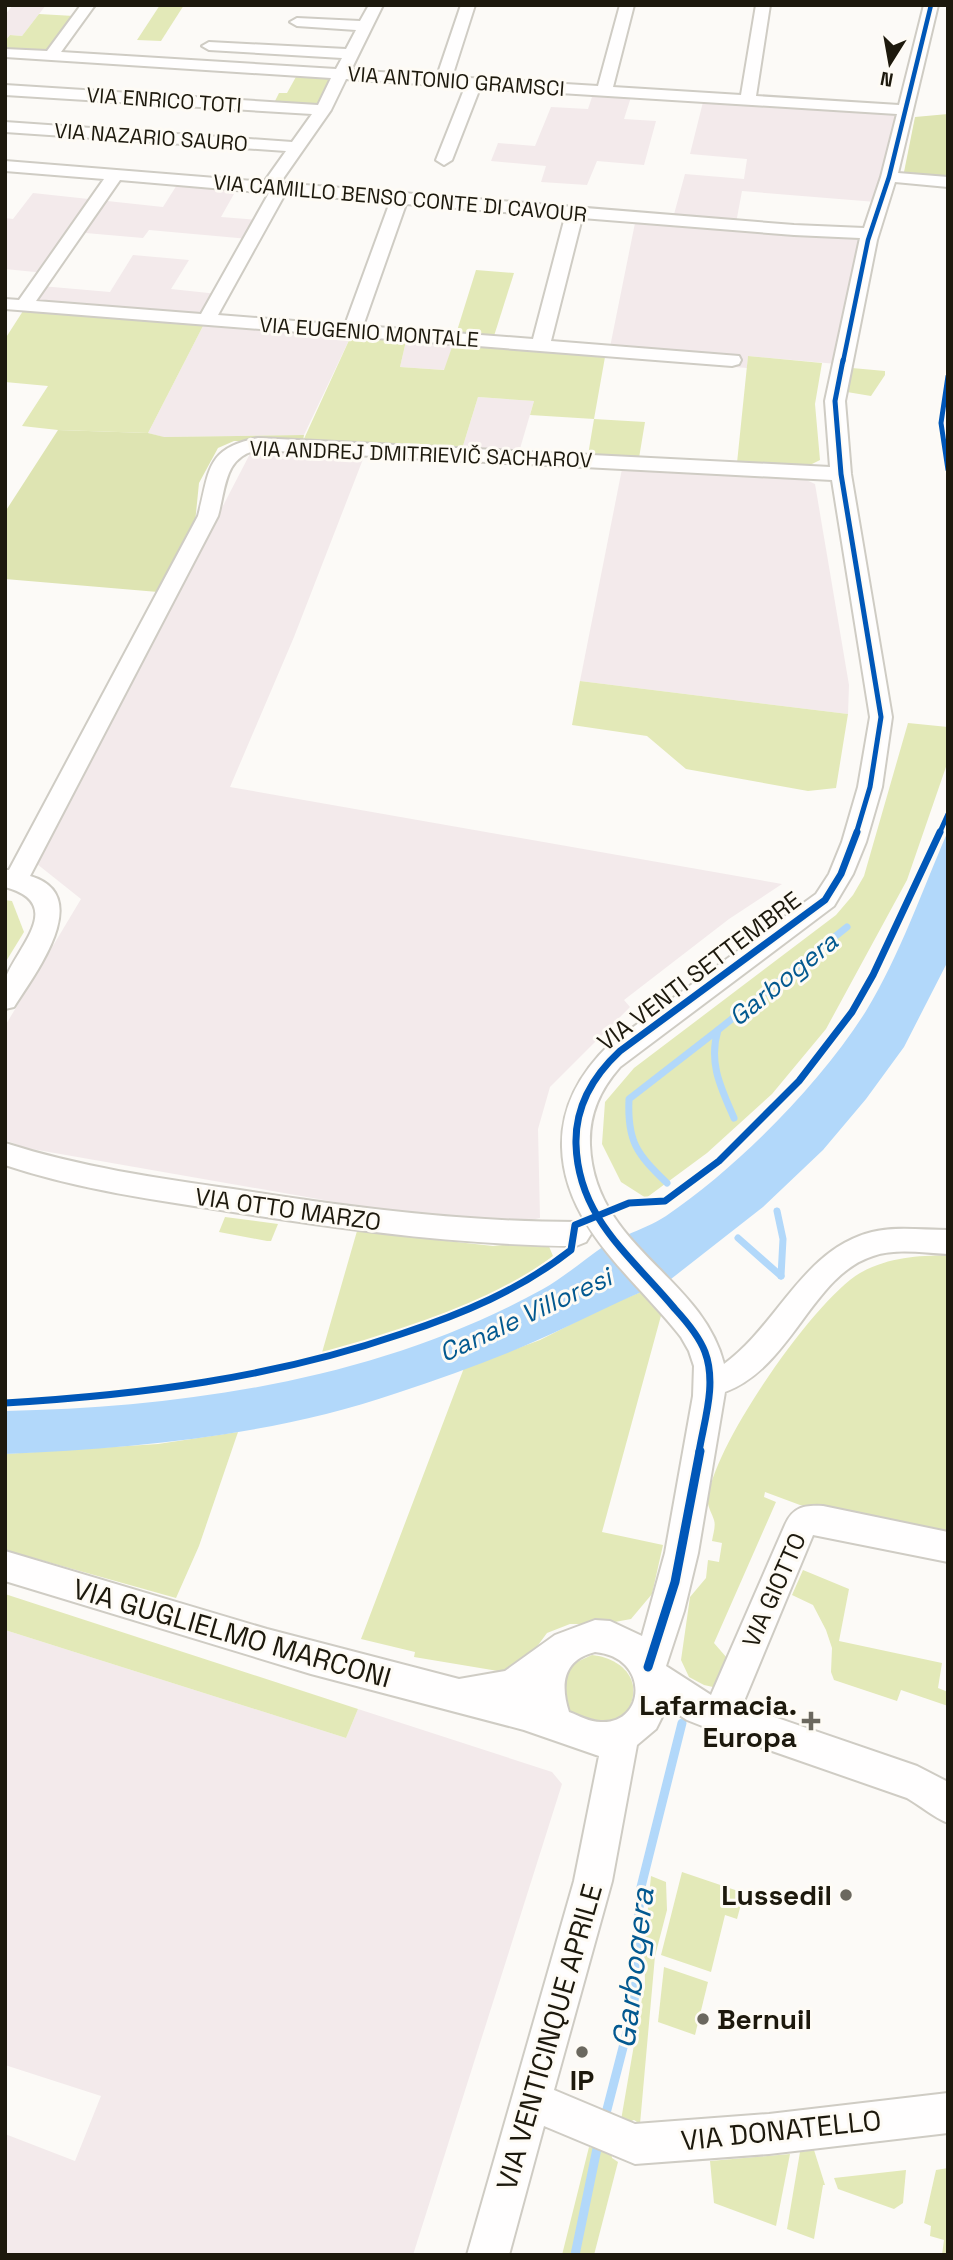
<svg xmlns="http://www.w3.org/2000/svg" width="953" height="2260" font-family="'Space Grotesk',sans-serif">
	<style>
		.industrial { fill: #f3eaeb }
		.green { fill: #e3e9b8 }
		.forest { fill: #dee4b2 }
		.water { fill: #b2d8fa }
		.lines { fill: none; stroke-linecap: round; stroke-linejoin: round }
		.stream-far1 { stroke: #b2d8fa; stroke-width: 7 }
		.stream { stroke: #b2d8fa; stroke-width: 9 }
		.minor-casing { stroke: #cfccc4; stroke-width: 4 }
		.minor { fill: #fffefe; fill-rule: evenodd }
		.cycleway-far3-casing { stroke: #fefbf5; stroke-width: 7 }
		.cycleway-far2-casing { stroke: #fefbf5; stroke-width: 9 }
		.cycleway-far1-casing { stroke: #fefbf5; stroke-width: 11 }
		.cycleway-casing { stroke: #fefbf5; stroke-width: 13 }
		.cycleway-far3 { stroke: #0057b8; stroke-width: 4.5 }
		.cycleway-far2 { stroke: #0057b8; stroke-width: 5 }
		.cycleway-far1 { stroke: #0057b8; stroke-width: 7 }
		.cycleway { stroke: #0057b8; stroke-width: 9 }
		.poi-dot { fill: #6b685f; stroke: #fefbf5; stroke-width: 2.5 }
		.labels { text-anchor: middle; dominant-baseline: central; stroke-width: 6; stroke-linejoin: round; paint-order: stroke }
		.far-street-label { font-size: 21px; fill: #1d190d; stroke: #fefbf5 }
		.street-label { font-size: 24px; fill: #1d190d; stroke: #fefbf5 }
		.water-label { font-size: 26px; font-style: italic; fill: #035990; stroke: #fefbf5 }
		.near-street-label { font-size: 28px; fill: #1d190d; stroke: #fefbf5 }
		.near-poi-label { font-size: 28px; font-weight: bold; fill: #1d190d; stroke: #fefbf5; text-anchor: end }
		.near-water-label { font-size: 32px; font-style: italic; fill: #035990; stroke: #fefbf5 }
	</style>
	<rect width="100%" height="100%" fill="#fcfaf7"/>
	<!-- industrial -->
	<g class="industrial">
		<polygon points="13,5 46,5 22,36 10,35 5,41 5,15"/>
		<polygon points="594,91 632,94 624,119 656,121 644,165 597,161 587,185 541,182 546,166 491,161 498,143 535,146 551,107 588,109"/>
		<polygon points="704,98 902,111 876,202 742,191 736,223 673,218 685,174 744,179 747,159 690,154"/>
		<polygon points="180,180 239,185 221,217 259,220 249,239 149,230 143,238 74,232 45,273 5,269 5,218 13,219 33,193 163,207"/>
		<polygon points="636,218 864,240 837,364 748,356 747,368 608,357"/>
		<polygon points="133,255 189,260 171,289 218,294 202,324 23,311 41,286 110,292"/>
		<polygon points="204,324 351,336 304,435 163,437 148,433"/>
		<polygon points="406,341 453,344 445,370 400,367"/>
		<polygon points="478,397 534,401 519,452 462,449"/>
		<polygon points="253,448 365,454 294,637 230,787 782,884 729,919 624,1000 630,1007 550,1087 538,1129 540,1218 503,1227 358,1206 26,1148 5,1140 5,1026 81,899 37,864"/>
		<polygon points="622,469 802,478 815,484 849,685 848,714 580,681"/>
		<polygon points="5,1630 346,1738 358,1709 552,1772 562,1784 413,2255 5,2255 5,2134 75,2161 101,2096 5,2065"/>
	</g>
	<!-- green -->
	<g class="green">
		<polygon points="160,5 184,5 161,41 137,40"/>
		<polygon points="39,14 74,16 49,50 5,50 5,41 10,35 22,36"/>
		<polygon points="297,75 331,79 318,105 274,103 279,93 287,93"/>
		<polygon points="476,270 514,273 494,336 456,334"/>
		<polygon points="23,311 204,324 148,433 58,430 22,426 48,386 5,382 5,339"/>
		<polygon points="351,336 406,341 400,367 444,370 453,344 605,357 594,419 645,422 639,458 588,455 594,419 530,415 534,401 478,397 462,449 303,441"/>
		<polygon points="748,356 822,363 815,404 820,460 806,467 737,463"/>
		<polygon points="852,368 885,371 885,375 871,396 847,392"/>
		<polygon points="580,681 848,714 836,788 808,791 686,769 647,736 572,725"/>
		<polygon points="908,723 948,727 948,761 907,880 826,1029 772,1094 707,1153 646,1198 621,1182 602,1144 605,1102 634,1068 836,915 853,895 864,876"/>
		<polygon points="5,900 12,901 24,932 5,963"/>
		<polygon points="225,1217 278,1224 271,1241 267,1241 219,1232"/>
		<polygon points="357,1231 493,1246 531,1242 548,1244 553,1256 516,1283 463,1306 406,1328 321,1356"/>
		<path d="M948 1255V1537L800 1505 765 1492 764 1497 776 1502 714 1643 727 1658 713 1687 704 1685 689 1677 681 1660 690 1597 706 1578 708 1560 719 1562 722 1543 712 1541C713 1534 716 1526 714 1520 712 1513 707 1506 708 1500 711 1448 815 1299 860 1273 889 1257 916 1256 948 1255Z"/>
		<polygon points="646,1290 662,1312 602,1532 663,1545 652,1594 631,1619 604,1624 570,1624 547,1633 530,1656 510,1673 414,1657 415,1652 361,1639 464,1368 540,1340 609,1305"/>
		<polygon points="238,1432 199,1546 176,1598 5,1550 5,1454 158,1444"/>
		<polygon points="803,1570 849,1589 839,1641 942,1663 938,1688 948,1692 948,1706 901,1690 897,1701 834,1680 831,1672 832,1648 826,1630 813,1605 792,1595"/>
		<polygon points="5,1594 358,1709 346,1738 5,1630"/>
		<path d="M592 1655C629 1659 648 1690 620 1720L586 1725 565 1710 562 1675 570 1665Z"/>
		<polygon points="682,1872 744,1893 737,1919 725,1915 711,1972 661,1955"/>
		<polygon points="651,1876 666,1882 667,1910 655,1956 640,2124 634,2120 620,2126 645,1981 644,1948"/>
		<polygon points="664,1967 708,1982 695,2035 658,2022"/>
		<polygon points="589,2147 602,2151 611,2150 612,2158 618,2162 594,2255 562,2255"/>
		<polygon points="814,2150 825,2185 823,2185 814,2239 787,2229 800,2152"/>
		<polygon points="790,2154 776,2226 714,2203 710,2161"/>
		<polygon points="948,2168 948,2255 942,2255 944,2240 930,2236 931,2226 924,2223 936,2170"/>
		<polygon points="906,2170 903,2203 894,2209 838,2189 834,2178"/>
	</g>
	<!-- forest -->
	<g class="forest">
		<polygon points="948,114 948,176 904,172 915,117"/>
		<polygon points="58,430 148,433 164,437 304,435 303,441 234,441 218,448 199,483 195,523 158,592 5,579 5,512"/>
	</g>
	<!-- water -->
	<g class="water">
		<path d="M948 831V961L904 1047 866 1099 823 1150 763 1207 671 1279 627 1235C640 1229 654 1224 666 1216 737 1168 820 1084 866 1011 900 955 922 891 948 831Z"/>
		<path d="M604 1246 646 1290C610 1305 576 1323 540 1339 494 1360 445 1377 397 1393 271 1436 137 1448 5 1454V1411C189 1407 380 1379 543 1289 564 1277 584 1260 604 1246Z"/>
	</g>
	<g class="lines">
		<!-- stream-far1 -->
		<g class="stream-far1">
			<path d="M734 1118C721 1088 708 1063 718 1030L847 927"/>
			<path d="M667 1183C637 1154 627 1142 629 1099L718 1030"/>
			<polyline points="777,1211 783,1239 781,1276"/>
			<polyline points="738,1238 781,1276"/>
		</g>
		<!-- stream -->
		<g class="stream">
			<polyline points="604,2121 634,2005 640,1891 682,1723"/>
			<polyline points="575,2255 599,2139"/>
		</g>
		<!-- minor casing -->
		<g class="minor-casing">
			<g id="minor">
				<path d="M81 5H95L61 52 336 69 342 58 209 50 202 46 209 42 346 49 356 30 297 26 290 22 297 18 360 21 369 5H383L351 70 437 76 461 5H475L452 77 598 86 620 5H634L613 87 741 95 756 5H770L756 96 899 105 924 5H938L898 173 948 177V187L895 182 877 240 845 401 851 474 892 717 882 787 866 842 853 874 834 906 620 1067C600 1090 589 1114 590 1145 594 1247 702 1276 724 1364 778 1325 803 1249 872 1232 896 1226 923 1230 948 1230V1254C924 1253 896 1248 873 1256 812 1275 792 1367 725 1392L698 1553 684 1611 666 1666 711 1695 785 1525C793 1507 804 1505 823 1506L948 1532V1562L813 1535 742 1706 917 1766 948 1782V1823C933 1817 921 1806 907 1798L720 1733 687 1720 667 1707 656 1729 637 1745 612 1881 554 2090 635 2124 769 2114 948 2093V2133L769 2154 635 2164 544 2126 509 2255H467L574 1881 599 1756 524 1730 311 1674 5 1581V1551L267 1629 459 1679 505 1671 555 1635 595 1620 610 1621 642 1636 665 1553 693 1396 694 1366 689 1351 681 1337C635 1278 564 1227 562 1147 561 1105 581 1072 610 1044L816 894 829 874 842 842 858 787 870 717 832 480 258 450C224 456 226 488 218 516L30 876C96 895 34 975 14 1007L5 1009C5 1000 3 985 6 977 20 944 65 903 5 887V870H9L198 516C210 471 205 448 258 438L830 467 825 401 860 238 794 235 582 218 551 341 739 356 741 360 739 364 732 366 5 309V299L19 300 104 179 5 171V161L264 182 286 151 5 132V122L292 142 312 114 5 95V85L318 105 331 78 5 57V49L47 51ZM346 79 465 87 436 160 444 165 452 160 480 88 897 114 881 177 864 228 794 225 280 183 331 110ZM120 180 269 193 201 314 36 301ZM285 194 390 202 345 325 218 315ZM406 204 565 217 533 339 363 326ZM595 1652C650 1657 646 1724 601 1722 589 1722 580 1716 569 1712 560 1684 563 1660 595 1652Z"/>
				<path d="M5 1143C80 1167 156 1178 233 1189 347 1207 461 1222 576 1222L586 1226 591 1234 586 1242 576 1246C460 1245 347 1230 233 1212 156 1200 80 1190 5 1165Z"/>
			</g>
		</g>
		<!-- minor -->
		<use href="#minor" class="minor"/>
		<!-- cycleway-far3 casing -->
		<g class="cycleway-far3-casing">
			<polyline id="cycleway-far3" points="843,362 868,240 889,177 931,5"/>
		</g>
		<!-- cycleway-far2 casing -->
		<g class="cycleway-far2-casing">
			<g id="cycleway-far2">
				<polyline points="843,360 835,401 841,474 881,717 870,787 856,834"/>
				<polyline points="948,376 941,423 948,470"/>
				<polyline points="939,834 948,814"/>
			</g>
		</g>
		<!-- cycleway-far1 casing -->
		<g class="cycleway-far1-casing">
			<g id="cycleway-far1">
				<path d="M5 1403C140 1395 272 1378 401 1334 462 1314 520 1290 571 1250L575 1225 629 1203 665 1201 719 1161 799 1081 852 1012 873 975 940 832"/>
				<path d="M699 1452C704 1421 717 1384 705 1352 699 1336 687 1322 675 1309 631 1256 578 1218 576 1144 575 1106 593 1076 620 1051L825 900 841 874 857 832"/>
			</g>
		</g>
		<!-- cycleway casing -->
		<g class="cycleway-casing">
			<polyline id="cycleway" points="648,1667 675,1582 700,1451"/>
		</g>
		<!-- cycleway-far3 -->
		<use href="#cycleway-far3" class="cycleway-far3"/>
		<!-- cycleway-far2 -->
		<use href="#cycleway-far2" class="cycleway-far2"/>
		<!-- cycleway-far1 -->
		<use href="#cycleway-far1" class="cycleway-far1"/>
		<!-- cycleway -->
		<use href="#cycleway" class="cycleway"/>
	</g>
	<!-- markers -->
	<g class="poi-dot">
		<path d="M807.5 1710.5h7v7h7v7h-7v7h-7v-7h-7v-7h7z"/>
		<circle cx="846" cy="1895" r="7"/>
		<circle cx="703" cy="2019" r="7"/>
		<circle cx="582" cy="2052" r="7"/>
	</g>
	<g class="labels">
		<!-- far-street labels -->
		<g class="far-street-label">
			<text transform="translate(456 81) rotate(4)">VIA ANTONIO GRAMSCI</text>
			<text transform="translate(164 100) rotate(4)">VIA ENRICO TOTI</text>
			<text transform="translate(151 137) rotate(4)">VIA NAZARIO SAURO</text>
			<text transform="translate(400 198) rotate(5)">VIA CAMILLO BENSO CONTE DI CAVOUR</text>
			<text transform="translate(369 332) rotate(4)">VIA EUGENIO MONTALE</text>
			<text transform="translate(421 454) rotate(2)">VIA ANDREJ DMITRIEVIČ SACHAROV</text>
		</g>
		<!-- street labels -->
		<g class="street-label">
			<text transform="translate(699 971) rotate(-37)">VIA VENTI SETTEMBRE</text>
			<text transform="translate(288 1209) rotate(8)">VIA OTTO MARZO</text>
			<text transform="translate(774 1590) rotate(-66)">VIA GIOTTO</text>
		</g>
		<!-- water labels -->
		<g class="water-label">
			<text transform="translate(783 979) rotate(-39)">Garbogera</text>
			<text transform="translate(525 1315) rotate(-25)">Canale Villoresi</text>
		</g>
		<!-- near-street labels -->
		<g class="near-street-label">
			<text transform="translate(232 1633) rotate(16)">VIA GUGLIELMO MARCONI</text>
			<text transform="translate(549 2037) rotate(-74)">VIA VENTICINQUE APRILE</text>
			<text transform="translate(781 2130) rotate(-6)">VIA DONATELLO</text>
		</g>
		<!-- near-poi labels -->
		<g class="near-poi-label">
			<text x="797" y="1705">Lafarmacia.<tspan x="797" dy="32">Europa</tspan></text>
			<text x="832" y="1895">Lussedil</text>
			<text x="717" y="2019" text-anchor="start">Bernuil</text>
			<text x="582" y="2080" text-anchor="middle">IP</text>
		</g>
		<!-- near-water labels -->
		<g class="near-water-label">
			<text transform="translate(633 1968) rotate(-83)">Garbogera</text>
		</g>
	</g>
	<!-- border -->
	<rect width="953" height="2260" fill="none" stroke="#1d190d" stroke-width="14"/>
	<!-- north arrow -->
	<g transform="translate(890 63) rotate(191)" stroke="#fefbf5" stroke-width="5" paint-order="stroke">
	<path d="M0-5L12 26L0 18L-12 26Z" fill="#1d190d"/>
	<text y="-10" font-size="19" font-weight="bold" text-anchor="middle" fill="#1d190d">N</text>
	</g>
</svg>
